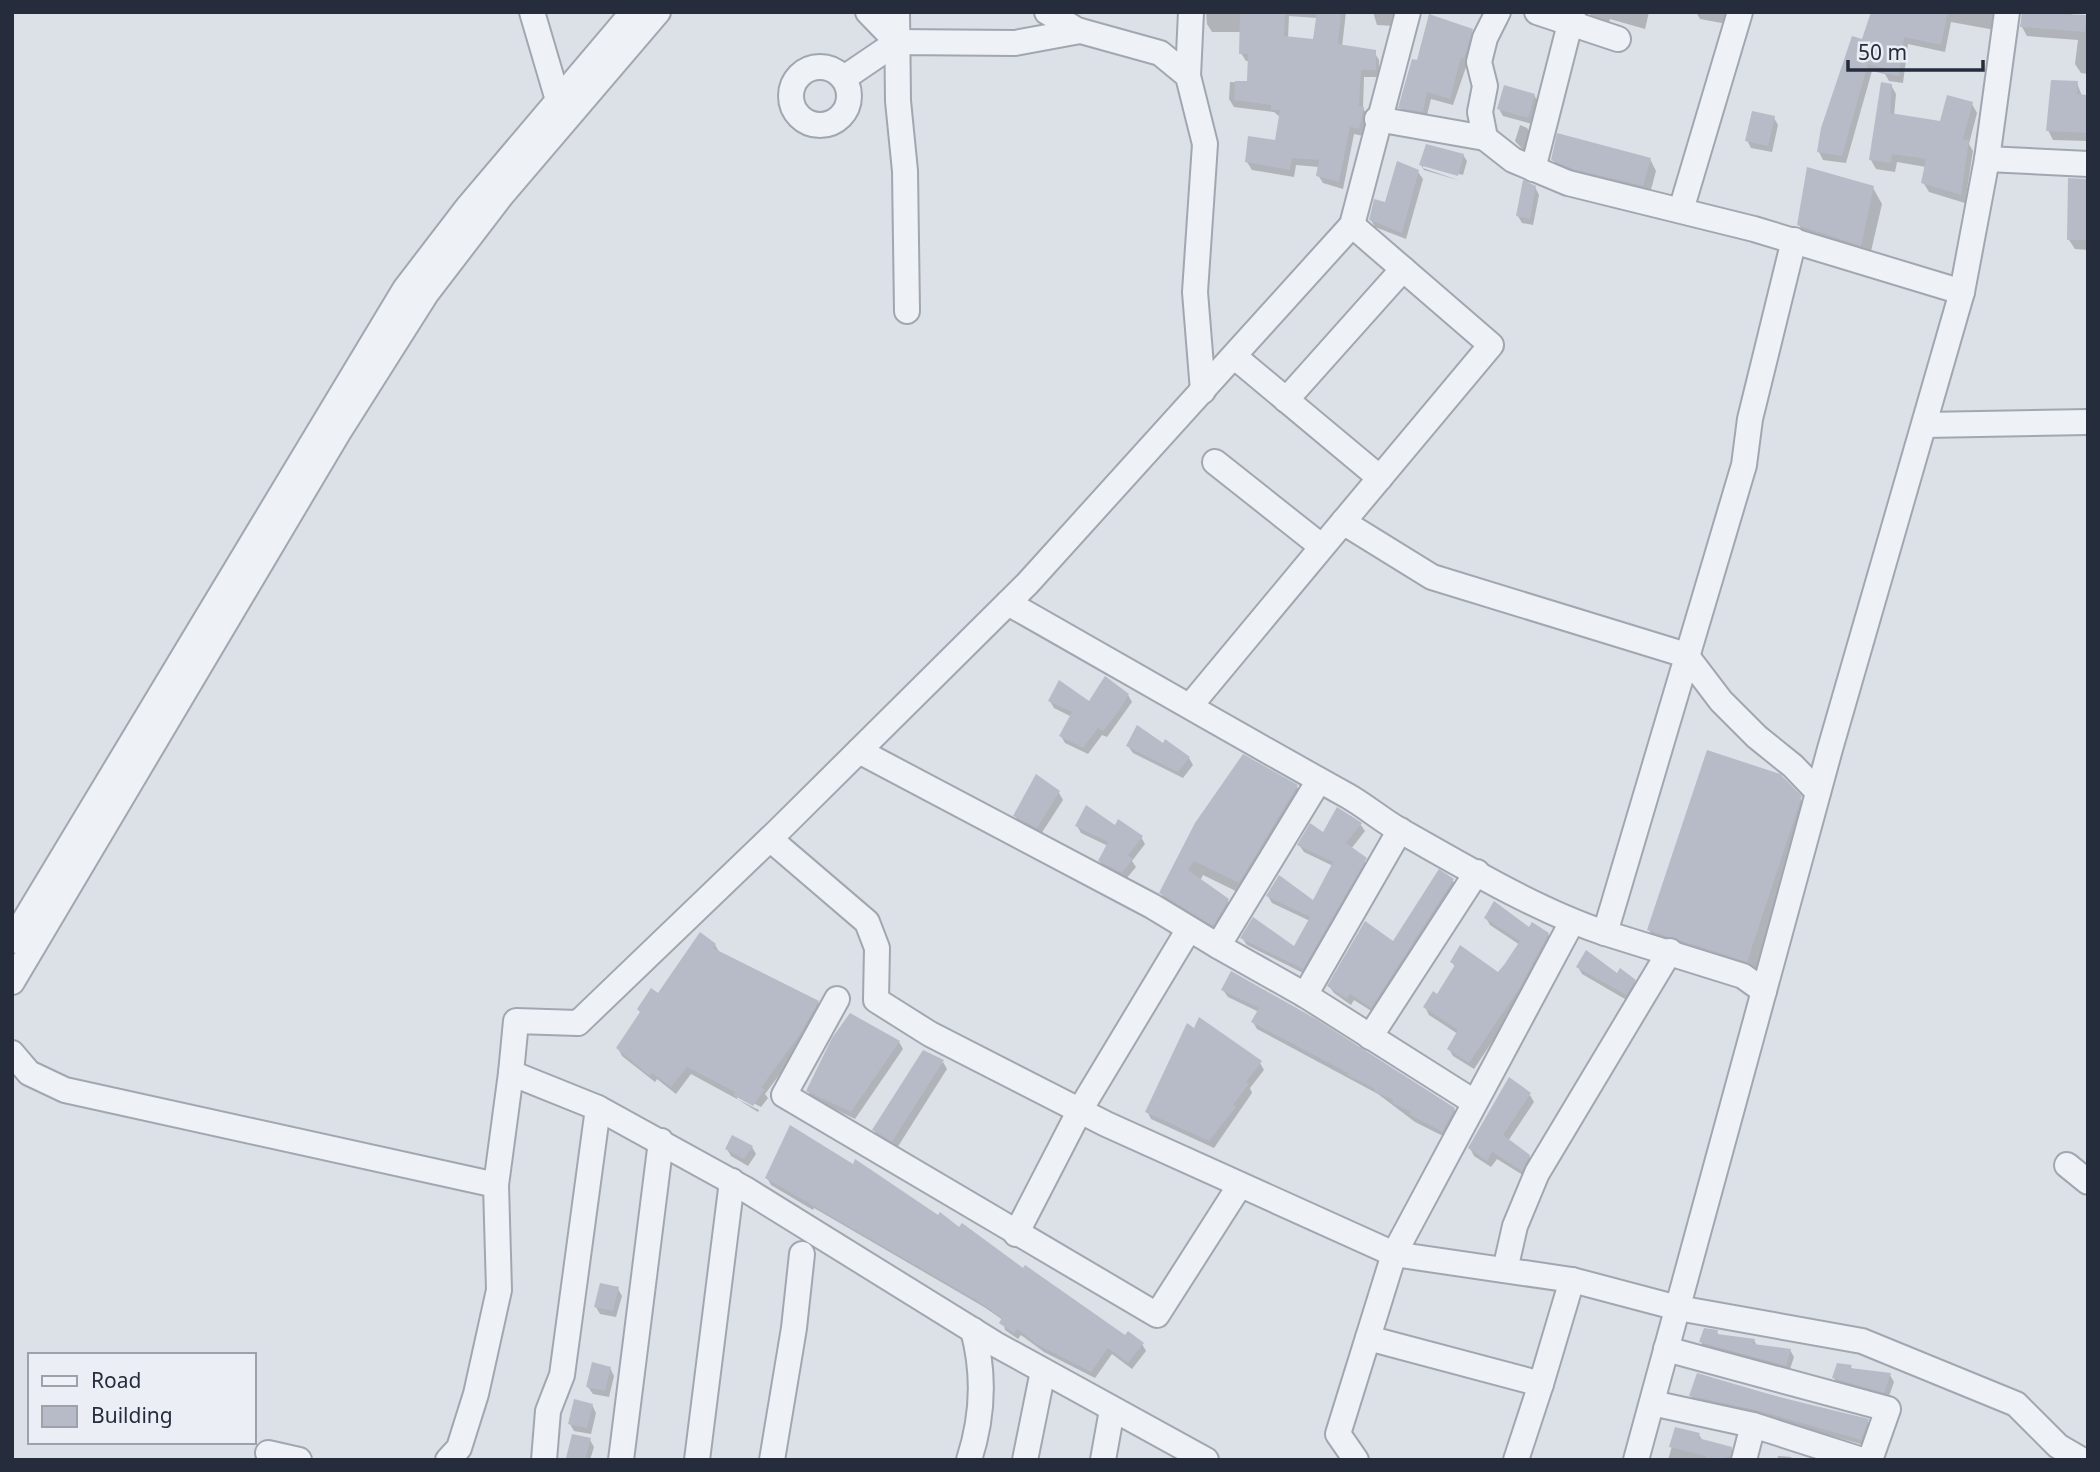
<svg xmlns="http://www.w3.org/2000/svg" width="2100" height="1472" font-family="'Noto Sans',sans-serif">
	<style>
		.shadow { fill: #0003; fill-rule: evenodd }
		.building { fill: #b6bbc7 }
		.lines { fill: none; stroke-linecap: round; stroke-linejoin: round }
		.minor-casing { stroke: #a1a7b1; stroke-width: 28 }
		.minor { stroke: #eef1f5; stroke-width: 24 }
	</style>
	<rect width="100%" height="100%" fill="#dce0e7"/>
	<!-- shadow -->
	<g class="shadow">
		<path d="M1206 12H1346L1342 47 1374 52 1379 60V77H1364L1363 108 1368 117 1363 136 1354 134 1343 189 1323 183 1318 175 1319 167 1296 165 1294 177 1252 170 1247 162 1276 142 1281 118 1274 112 1234 107 1229 99 1230 82 1249 83V61H1246L1241 53V32H1212L1207 24ZM1289 16 1317 18 1315 41 1288 38Z"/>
		<polygon points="1373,12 1395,12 1394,26 1377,25"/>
		<polygon points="1589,12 1649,12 1645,29 1610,19 1608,26 1594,21"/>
		<polygon points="1696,12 1730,12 1727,24 1700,19"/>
		<polygon points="1914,12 2000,12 1995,30 1951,22 1945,52 1908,44 1903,83 1889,81 1885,74 1872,71 1846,163 1823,160 1819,152 1863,41"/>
		<polygon points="2023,12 2072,12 2072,16 2088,17 2088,74 2081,73 2075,64 2078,40 2027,36 2022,27"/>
		<polygon points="1472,31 1476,38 1453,105 1431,99 1426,119 1404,115 1400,107 1418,62"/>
		<polygon points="2077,83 2082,96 2088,96 2088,141 2053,140 2048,130"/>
		<polygon points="1891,85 1896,94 1894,116 1941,123 1972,104 1977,113 1969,144 1973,151 1965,203 1929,192 1923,182 1926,167 1897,162 1895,172 1876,169 1871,160"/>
		<polygon points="1534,95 1538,102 1532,124 1503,116 1499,109"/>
		<polygon points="1774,118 1778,125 1772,152 1751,148 1747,140"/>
		<polygon points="1520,125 1527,128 1532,135 1527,154 1515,141"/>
		<polygon points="1427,147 1463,155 1467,161 1463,175 1423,164 1423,168 1461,181 1424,170 1421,165"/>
		<polygon points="1553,159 1650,159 1656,171 1649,197 1559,171"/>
		<polygon points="1418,172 1423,179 1406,239 1375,227 1371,220"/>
		<polygon points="2088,181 2088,250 2075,249 2069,240"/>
		<polygon points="1535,187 1539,195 1533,225 1522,223 1518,216"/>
		<polygon points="1873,188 1882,204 1869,260 1808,241 1799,225"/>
		<polygon points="1128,695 1132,702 1107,737 1102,735 1088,754 1065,743 1061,736 1072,717 1054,708 1050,701 1089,704"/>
		<polygon points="1128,746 1164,746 1189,758 1193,765 1183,778 1133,753"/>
		<polygon points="1244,757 1297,787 1306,802 1248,897 1203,875 1200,881 1228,901 1237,916 1222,940 1170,908 1161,893"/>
		<polygon points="1037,777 1059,793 1063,800 1041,834 1019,823 1015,816"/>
		<polygon points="1800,798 1810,814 1756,977 1658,946 1649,930"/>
		<polygon points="1360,824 1365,831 1351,849 1370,867 1307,975 1247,945 1242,938 1295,948 1310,921 1272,903 1268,896 1314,902 1333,866 1304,852 1299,845"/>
		<polygon points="1077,826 1115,828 1141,837 1145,844 1132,861 1136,867 1126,879 1104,868 1100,861 1108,846 1081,833"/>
		<polygon points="1439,872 1453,881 1457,888 1376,1014 1354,1000 1351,1005 1334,993 1329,986 1393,944"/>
		<polygon points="1486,918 1548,934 1552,942 1522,997 1474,1069 1453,1056 1449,1049 1458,1034 1429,1015 1425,1007 1437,996 1455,967 1452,962 1498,975 1520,945 1490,925"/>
		<polygon points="715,945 720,953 818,1002 822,1010 804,1042 765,1094 768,1098 761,1107 737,1095 737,1099 691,1074 676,1094 657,1079 655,1082 622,1056 618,1048 658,995"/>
		<polygon points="1578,967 1634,981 1638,988 1630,1002 1582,974"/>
		<polygon points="1232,973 1454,1109 1458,1116 1447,1138 1415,1122 1378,1094 1257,1029 1253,1022 1259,1012 1228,997 1223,990"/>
		<polygon points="899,1042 903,1049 855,1119 812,1098 808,1091"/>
		<polygon points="943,1062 947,1069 897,1148 878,1137 874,1130"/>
		<polygon points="1260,1063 1264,1070 1250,1088 1252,1093 1214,1148 1151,1119 1147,1111"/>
		<polygon points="1530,1095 1534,1102 1508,1141 1529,1156 1533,1164 1526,1177 1497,1159 1491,1167 1474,1156 1470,1148"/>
		<polygon points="737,1099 759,1110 758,1112"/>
		<polygon points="752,1147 756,1154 748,1166 731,1156 727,1149"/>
		<polygon points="767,1178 939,1217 1126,1337 1142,1344 1146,1351 1132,1369 1112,1354 1095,1378 1044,1352 1021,1335 1018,1339 1005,1330 1003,1320 984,1307 814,1208 813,1210 771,1185"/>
		<polygon points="618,1289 622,1296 616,1317 600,1314 596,1307"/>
		<polygon points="1717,1332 1719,1336 1754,1340 1757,1346 1790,1350 1794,1357 1789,1372 1705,1350 1701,1342"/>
		<polygon points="1850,1366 1853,1370 1890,1375 1894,1382 1888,1399 1838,1386 1834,1378"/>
		<polygon points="610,1368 614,1376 609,1397 593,1394 588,1387"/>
		<polygon points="1698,1375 1867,1421 1871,1427 1864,1445 1761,1416 1695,1402 1691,1396"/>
		<polygon points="592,1405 596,1413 591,1434 574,1431 570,1424"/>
		<polygon points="1677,1429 1699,1435 1703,1441 1731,1448 1735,1455 1733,1460 1668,1460"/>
		<polygon points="573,1436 590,1440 594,1447 590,1460 567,1460"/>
		<polygon points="1778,1456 1791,1457 1792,1460 1777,1460"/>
	</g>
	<!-- building -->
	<g class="building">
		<polygon points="1240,12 1285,12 1284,36 1313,39 1317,12 1341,12 1338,44 1376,50 1376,70 1361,70 1359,106 1364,107 1359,129 1350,127 1339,182 1316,176 1319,160 1292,158 1290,170 1245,162 1248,136 1275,140 1280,110 1271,110 1271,105 1234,100 1235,81 1247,81 1248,54 1239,54"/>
		<polygon points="1871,12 1948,12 1941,45 1904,37 1899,76 1883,73 1884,68 1868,64 1842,156 1817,152 1821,128 1852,36 1862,39"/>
		<polygon points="2022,12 2086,15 2085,32 2020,27"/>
		<polygon points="1429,14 1473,29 1464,58 1461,58 1450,99 1427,92 1423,112 1398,108 1412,59 1417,60"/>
		<polygon points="2051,80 2078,81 2077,94 2088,95 2088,133 2046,131"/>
		<polygon points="1881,82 1892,84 1890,113 1940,121 1947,95 1973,102 1963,139 1969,140 1961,195 1921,183 1926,159 1892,154 1891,163 1869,160"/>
		<polygon points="1504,85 1535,94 1528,118 1497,109"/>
		<polygon points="1752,111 1775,116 1768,146 1745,141"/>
		<polygon points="1557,133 1651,158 1643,186 1573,169 1551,160"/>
		<polygon points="1426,144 1464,154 1458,176 1419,165"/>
		<polygon points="1397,161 1419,170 1402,233 1369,220 1374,199 1385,202"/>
		<polygon points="1807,167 1874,186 1861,246 1797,225"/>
		<polygon points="2068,178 2088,179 2088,240 2067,240"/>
		<polygon points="1523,180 1536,186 1530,219 1516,216"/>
		<polygon points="1105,676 1129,694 1119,711 1103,731 1098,728 1083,748 1059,736 1072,712 1048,701 1059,680 1089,701"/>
		<polygon points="1137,725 1163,743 1165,739 1190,757 1178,772 1126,746"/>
		<polygon points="1707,750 1780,774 1802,796 1747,962 1647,930"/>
		<polygon points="1243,754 1298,785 1239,883 1194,861 1188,870 1229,899 1213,926 1159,893 1195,823"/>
		<polygon points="1036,774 1060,791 1037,828 1013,816"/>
		<polygon points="1086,805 1115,825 1118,819 1143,836 1128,855 1133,859 1122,873 1098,861 1108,842 1075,826"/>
		<polygon points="1337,807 1362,823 1346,843 1367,858 1303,969 1240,938 1253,917 1294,946 1310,917 1266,896 1279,875 1313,900 1333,862 1297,845 1310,823 1323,832"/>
		<polygon points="1439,869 1454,879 1371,1008 1350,994 1347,999 1327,986 1365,921 1393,941"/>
		<polygon points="1494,901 1529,927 1532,922 1549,933 1519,989 1469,1063 1447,1049 1458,1030 1423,1007 1433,991 1437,994 1455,965 1450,962 1460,945 1498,972 1504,965 1520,941 1484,918"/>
		<polygon points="700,932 716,944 713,948 819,1001 800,1034 761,1088 765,1089 753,1106 733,1095 735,1092 687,1067 671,1087 652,1073 650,1076 616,1048 640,1012 637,1009 651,988 658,993"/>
		<polygon points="1586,950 1617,973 1620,968 1636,980 1626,995 1576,967"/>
		<polygon points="1231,971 1316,1019 1455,1108 1442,1132 1409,1114 1411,1112 1392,1103 1393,1100 1374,1091 1375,1089 1347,1075 1348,1073 1251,1022 1259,1008 1221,990"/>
		<polygon points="850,1013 900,1041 851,1112 806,1091 832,1038"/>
		<polygon points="1199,1017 1262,1061 1246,1082 1249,1084 1233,1105 1236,1107 1209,1141 1145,1112 1187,1023 1194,1028"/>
		<polygon points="923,1050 944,1060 892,1142 872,1130"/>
		<polygon points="1509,1077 1531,1093 1503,1135 1530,1155 1522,1171 1492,1152 1487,1161 1468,1148"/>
		<polygon points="790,1125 853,1164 855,1159 938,1215 940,1212 959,1227 962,1223 1023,1268 1025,1265 1125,1335 1128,1331 1144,1343 1128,1363 1108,1348 1091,1372 1038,1345 1017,1329 1014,1333 999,1323 1002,1318 978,1301 765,1178"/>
		<polygon points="732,1135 753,1146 744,1159 725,1149"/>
		<polygon points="600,1283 619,1287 613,1311 594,1307"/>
		<polygon points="1704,1328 1718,1330 1717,1334 1755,1339 1753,1344 1791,1349 1786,1366 1699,1342"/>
		<polygon points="592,1362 611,1367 605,1391 586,1387"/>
		<polygon points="1837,1363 1852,1365 1850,1368 1891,1373 1884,1393 1832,1378"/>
		<polygon points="1697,1373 1775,1396 1869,1419 1861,1440 1756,1410 1689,1396"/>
		<polygon points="574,1399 593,1404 587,1428 568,1424"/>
		<polygon points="1675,1427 1700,1433 1698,1438 1732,1447 1730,1457 1705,1460 1706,1456 1669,1447"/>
		<polygon points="572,1434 591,1438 585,1460 566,1458"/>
	</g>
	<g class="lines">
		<!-- minor casing -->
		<g class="minor-casing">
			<g id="minor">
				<polyline points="532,12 558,100"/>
				<polyline points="868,12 897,42"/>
				<polyline points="897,12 898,101 905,171 907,311"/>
				<polyline points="1047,12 1077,30 1160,53 1188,76 1205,144 1195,292 1203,391"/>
				<polyline points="1498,12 1485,38 1479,62 1485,86 1480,112 1485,138 1513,160 1568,183 1754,229 1962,292"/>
				<polyline points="1537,12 1618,39"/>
				<circle cx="820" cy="96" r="29"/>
				<polyline points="1188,76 1191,12"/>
				<polyline points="844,78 897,42 1015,43 1080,31"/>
				<polyline points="1377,119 1485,138"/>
				<polyline points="1987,159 2088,164"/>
				<polyline points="1533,169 1573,12"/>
				<polyline points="1681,210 1740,12"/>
				<polyline points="1352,225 1491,345 1343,522 1432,577 1686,655 1721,701 1757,737 1793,766 1818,792"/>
				<polyline points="1235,357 1380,478"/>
				<polyline points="1286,400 1403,269"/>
				<polyline points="1925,425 2088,422"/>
				<polyline points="1215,462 1321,546"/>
				<path d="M1008 603C1121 667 1234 733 1348 796 1367 807 1383 821 1401 831 1465 867 1536 910 1605 933"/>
				<polyline points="1190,706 1343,522"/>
				<polyline points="859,751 1152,906 1218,946"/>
				<polyline points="1318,782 1218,946 1305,995 1474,1102"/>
				<polyline points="770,839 867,922 877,948 876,1000 930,1034 1106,1124 1394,1254 1572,1280 1678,1308 1862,1341 2016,1404 2058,1446 2082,1460"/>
				<polyline points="12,941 405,289 467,208 633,12"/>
				<polyline points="12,982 338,433 426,294 501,196 658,12"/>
				<polyline points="1764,991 1743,976 1605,933 1744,465 1750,419 1794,240"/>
				<polyline points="1305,995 1400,830"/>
				<polyline points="837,999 784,1095 1157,1315 1240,1185"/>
				<polyline points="1370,1037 1477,872"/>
				<polyline points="12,1053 29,1073 65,1090 496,1185"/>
				<polyline points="598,1108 745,1189 995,1344 1206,1460"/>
				<polyline points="2067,1165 2088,1182"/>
				<polyline points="1016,1234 1080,1110 1189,929"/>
				<polyline points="1505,1270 1515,1226 1537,1173 1670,951"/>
				<polyline points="1368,1338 1541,1384 1516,1460"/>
				<polyline points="1666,1349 1888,1409 1870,1460"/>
				<polyline points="1541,1384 1572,1280"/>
				<polyline points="1652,1403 1753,1425 1862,1460"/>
				<polyline points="268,1453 299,1460"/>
				<polyline points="448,1460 459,1448 476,1394 499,1290 496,1185 511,1073"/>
				<polyline points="544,1460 548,1411 562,1375 598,1108 511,1073 516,1021 578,1023 779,830 1027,584 1352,225 1408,12"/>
				<polyline points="621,1460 661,1141"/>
				<polyline points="697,1460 732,1181"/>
				<polyline points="772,1460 794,1328 802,1254"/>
				<path d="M969 1460C983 1417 985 1374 973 1330"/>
				<polyline points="1025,1460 1043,1371"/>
				<polyline points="1103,1460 1112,1410"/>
				<polyline points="1356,1460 1338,1434 1394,1254 1572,922"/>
				<polyline points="1636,1460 1830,749 1962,292 1987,159 2007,12"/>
				<polyline points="1744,1460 1753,1425"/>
			</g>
		</g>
		<!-- minor -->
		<use href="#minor" class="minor"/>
	</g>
	<!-- border -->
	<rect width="2100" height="1472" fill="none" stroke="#252d3d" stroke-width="28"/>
	<!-- legend -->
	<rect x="28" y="1353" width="228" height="91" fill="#ebeff5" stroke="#9ca1ab" stroke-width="2"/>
	<rect x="42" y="1376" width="35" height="10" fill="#eef1f5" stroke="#9ca1ab" stroke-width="2"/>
	<text x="91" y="1388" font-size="21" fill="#252d3d">Road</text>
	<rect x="42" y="1406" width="35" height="21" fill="#b6bbc7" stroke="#9ca1ab" stroke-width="2"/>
	<text x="91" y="1423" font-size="21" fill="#252d3d">Building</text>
	<!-- scale -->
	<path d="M1848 60v10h135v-10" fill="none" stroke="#252d3d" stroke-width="3.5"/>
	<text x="1858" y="60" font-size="21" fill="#252d3d" stroke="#ebeff5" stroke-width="5" paint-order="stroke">50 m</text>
</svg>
